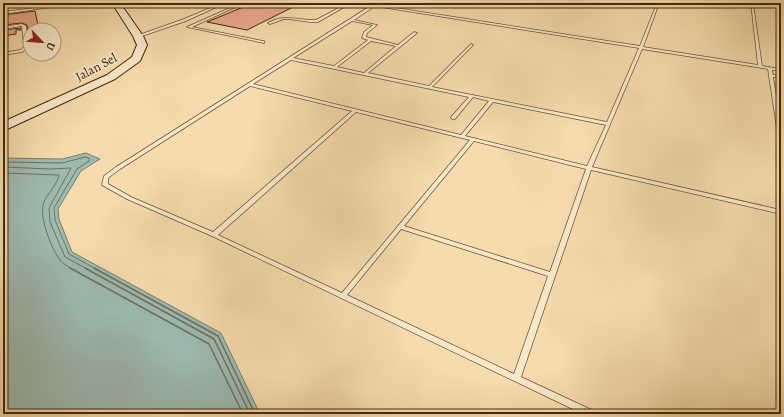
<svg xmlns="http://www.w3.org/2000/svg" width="784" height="417" font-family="Alegreya,serif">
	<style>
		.water { fill: #9dbab0; stroke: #79806e }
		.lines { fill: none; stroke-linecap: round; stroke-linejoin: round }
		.shore-far1 { stroke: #70715d; stroke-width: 1 }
		.shore { stroke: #70715d; stroke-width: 1.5 }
		.building { fill: #e9aa8c; stroke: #44280a }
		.lane-casing { stroke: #705533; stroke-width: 1.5 }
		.secondary-casing { stroke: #44280a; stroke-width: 2 }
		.lane { fill: #f8e8ca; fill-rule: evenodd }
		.secondary { fill: #f8e8ca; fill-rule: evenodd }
		.labels { text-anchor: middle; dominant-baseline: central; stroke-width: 4; stroke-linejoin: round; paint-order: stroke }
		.far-street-label { font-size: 13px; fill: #44280a; stroke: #f8e8ca }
	</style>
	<rect width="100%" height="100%" fill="#f5dbad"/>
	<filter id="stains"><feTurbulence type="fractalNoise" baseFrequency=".005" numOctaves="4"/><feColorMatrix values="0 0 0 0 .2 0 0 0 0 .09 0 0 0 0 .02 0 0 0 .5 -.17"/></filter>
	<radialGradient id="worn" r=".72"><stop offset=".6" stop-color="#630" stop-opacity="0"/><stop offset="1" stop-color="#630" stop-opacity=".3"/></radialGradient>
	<!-- water -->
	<polygon class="water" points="86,153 100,159 81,171 58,209 59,219 72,252 221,333 260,414 3,414 3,158 62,159"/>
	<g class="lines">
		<!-- shore-far1 -->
		<g class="shore-far1">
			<polyline points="3,162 62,163 85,157 89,158 89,161 77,169 54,208 55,220 69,254 96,269"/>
			<polyline points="3,167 50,169 71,168 49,208 50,222 65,257 87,269"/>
			<path d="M3 173 59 175C57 186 46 194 43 205 40 219 51 248 60 260 63 264 68 266 72 269"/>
		</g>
		<!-- shore -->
		<g class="shore">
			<polyline points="70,268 209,344 243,414"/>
			<polyline points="85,268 214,339 250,414"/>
			<polyline points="94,268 218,336 255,414"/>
		</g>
	</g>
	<!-- building -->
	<g class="building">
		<polygon points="253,3 269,3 293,7 247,30 207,22"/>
		<polygon points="35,11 39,30 28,30 27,25 22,23 3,25 3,15"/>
		<polygon points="21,28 21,30 16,30 16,34 3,36 3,30"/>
	</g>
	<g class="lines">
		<!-- lane casing -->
		<g class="lane-casing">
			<g id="lane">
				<polygon points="72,3 79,3 3,14 3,12"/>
				<polygon points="222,3 225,3 186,21 139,37 136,36 184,19"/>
				<polygon points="241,3 244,3 192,27 263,41 264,41 264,43 187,27"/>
				<polygon points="288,3 293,3 292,4"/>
				<path d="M348 3H351L318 22H310L289 19H284L270 24 268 23C285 13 299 21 316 20Z"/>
				<path d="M361 3 374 4 376 3H379L377 5 640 46 657 3H659L643 47 758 65 751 3H753L762 66 781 69V71L772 70 773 75 781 76V78L773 77 781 127V143L779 142 768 69 642 49 592 167 781 210V214L591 170 521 377 594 411 595 414H583L212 236 127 199 102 185 104 176 116 167 372 5ZM375 6 639 48 607 122 432 87 472 46 473 45 471 44 429 86 368 73 417 33 414 32 398 45 366 37 367 33 377 25 354 20ZM352 21 373 25 364 32 362 38 368 40 334 66 293 58ZM371 41 396 46 364 73 337 67ZM291 60 469 97 451 117V118L453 119H455L473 97 489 101 461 135 253 84ZM250 86 352 111 213 232 131 197 108 184V178L120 169ZM493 102 606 125 587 166 465 136ZM356 112 470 140 342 293 218 235ZM474 141 586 169 550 272 404 226ZM401 229 548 276 514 374 347 295Z"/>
				<polygon points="22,24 26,26 28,47 22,52 3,55 3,53 20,50 24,47 22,26 3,29 3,27"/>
			</g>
		</g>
		<!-- secondary casing -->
		<g class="secondary-casing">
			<polygon id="secondary" points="112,3 120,3 143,36 147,45 140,61 115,79 3,131 3,122 107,75 132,57 137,45 133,36"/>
		</g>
		<!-- lane -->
		<use href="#lane" class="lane"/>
		<!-- secondary -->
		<use href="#secondary" class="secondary"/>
	</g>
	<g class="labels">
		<!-- far-street labels -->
		<g class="far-street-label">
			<text transform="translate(96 67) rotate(-28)">Jalan Sel</text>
		</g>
	</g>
	<!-- margin -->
	<rect width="784" height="417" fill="none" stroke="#f5dbad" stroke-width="16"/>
	<rect x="4" y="4" width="776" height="409" fill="none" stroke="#44280a" stroke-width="2"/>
	<rect x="8" y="8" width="768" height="401" fill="none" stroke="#44280a"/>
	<!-- north arrow -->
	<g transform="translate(42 42) rotate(116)"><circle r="19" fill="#f8e8ca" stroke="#b09b7d"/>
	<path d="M0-3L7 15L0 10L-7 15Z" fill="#8f2418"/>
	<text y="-6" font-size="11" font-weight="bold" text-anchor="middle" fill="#44280a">U</text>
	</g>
	<rect width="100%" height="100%" filter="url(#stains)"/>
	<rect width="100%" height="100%" fill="url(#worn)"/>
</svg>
